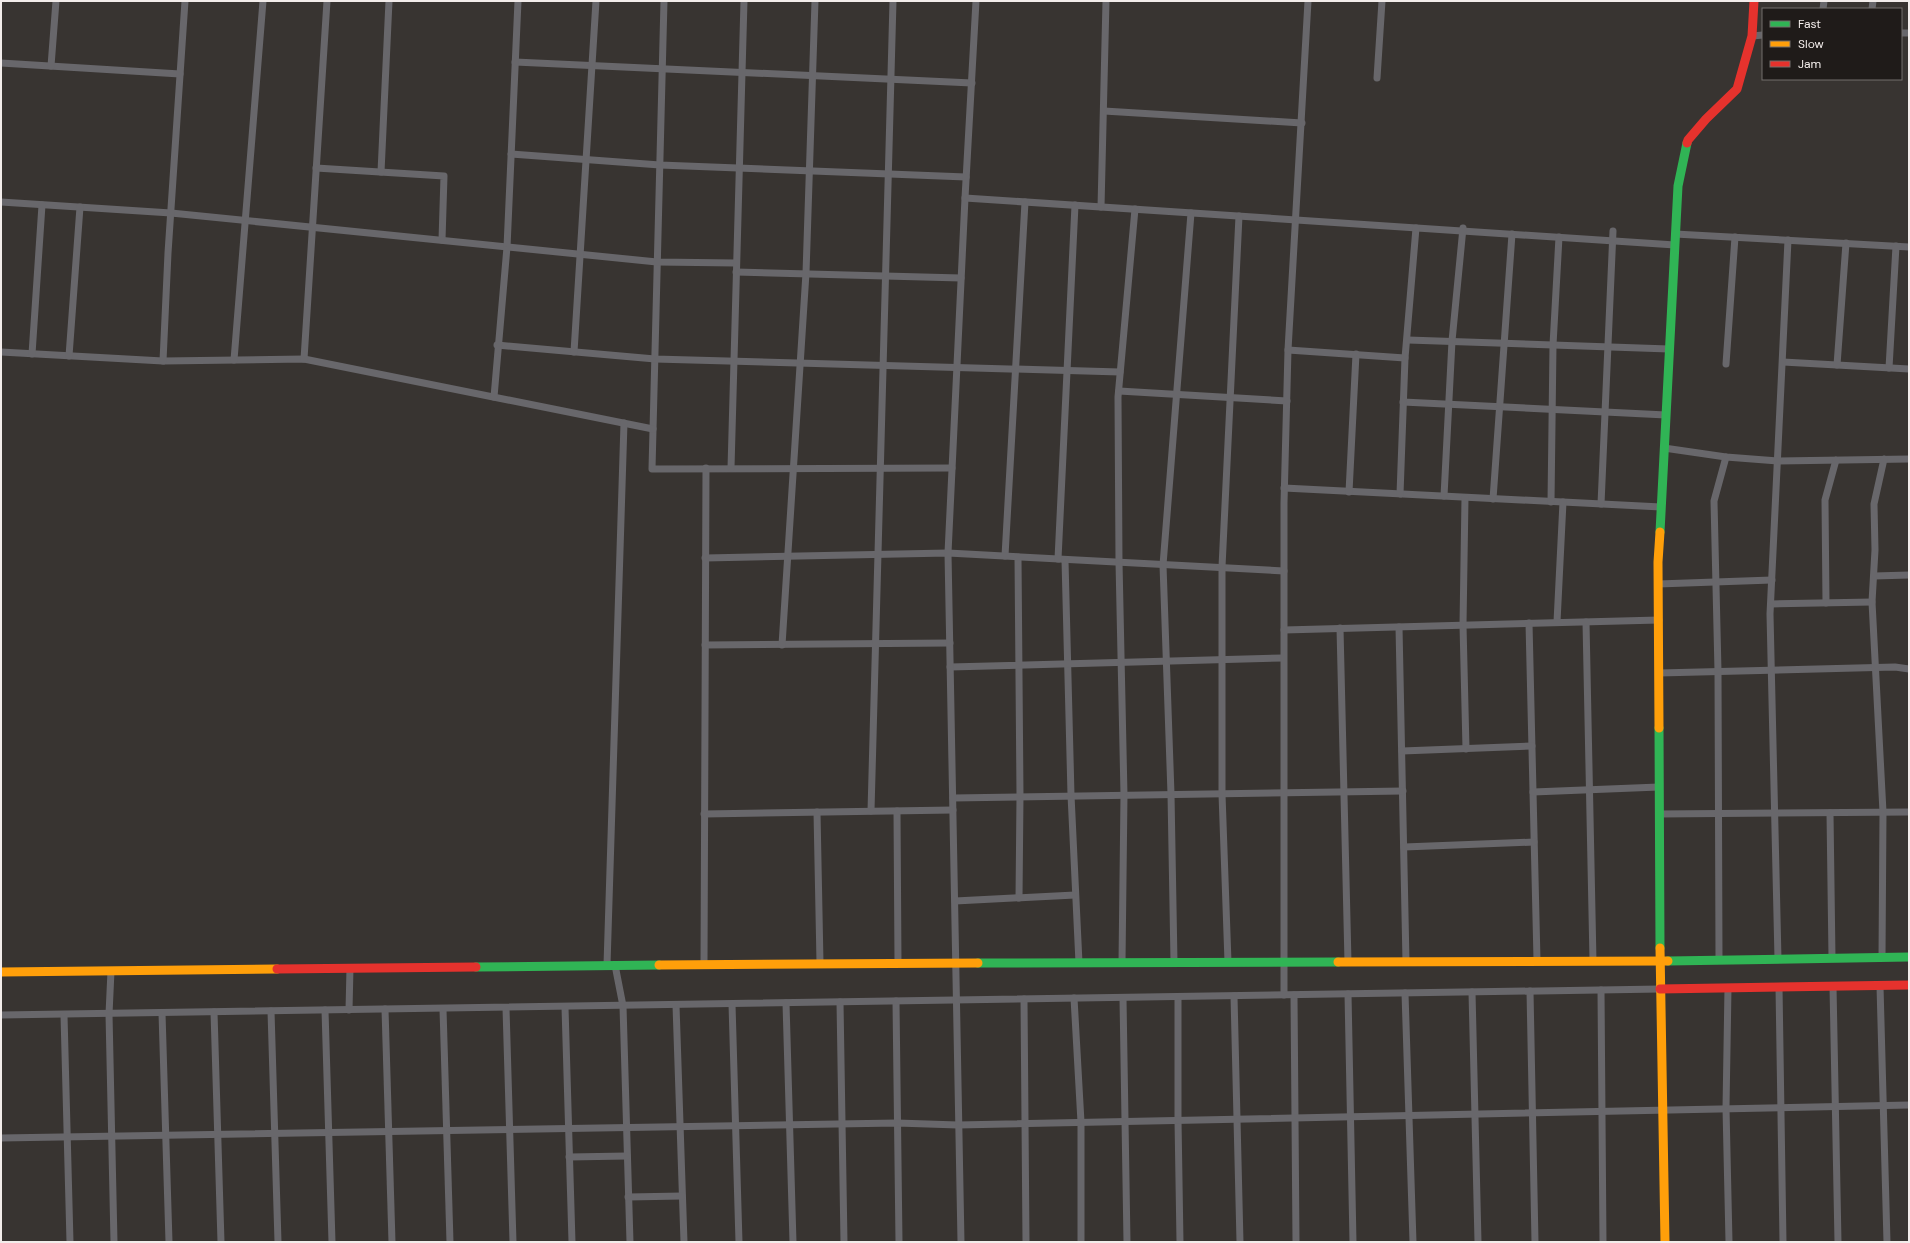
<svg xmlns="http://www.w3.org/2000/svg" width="1910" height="1243" font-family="'DM Sans',sans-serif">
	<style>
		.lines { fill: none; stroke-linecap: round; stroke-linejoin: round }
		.street { stroke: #68676b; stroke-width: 7 }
		.fast { stroke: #30b455; stroke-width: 9 }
		.slow { stroke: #ff9f0a; stroke-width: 9 }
		.jam { stroke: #e5322d; stroke-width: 9 }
	</style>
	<rect width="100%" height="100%" fill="#383431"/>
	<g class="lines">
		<!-- street -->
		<g class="street">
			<polyline points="664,1 652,469 952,468"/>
			<polyline points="1823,9 1824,1"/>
			<polyline points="1872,9 1873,1"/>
			<polyline points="1901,33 1909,33"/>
			<polyline points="1752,36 1763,35"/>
			<polyline points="515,62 972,83"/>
			<polyline points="1,63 180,74"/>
			<polyline points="51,66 56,1"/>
			<polyline points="1377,78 1382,1"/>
			<polyline points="1104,111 1302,123"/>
			<polyline points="511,154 660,165 966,177"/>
			<polyline points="316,168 444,176 442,240"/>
			<polyline points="381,172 389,1"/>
			<polyline points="965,198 1675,245"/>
			<polyline points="1,202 171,213 657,262 736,263"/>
			<polyline points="1101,207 1106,1"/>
			<polyline points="1675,234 1909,247"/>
			<polyline points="736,272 961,278"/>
			<polyline points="1408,340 1669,349"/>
			<polyline points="497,345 655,359 1120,372"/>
			<polyline points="1288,350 1405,358"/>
			<polyline points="1,352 163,361 304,359 653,429"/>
			<polyline points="574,352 596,1"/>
			<polyline points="32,354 42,205"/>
			<polyline points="69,356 80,207"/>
			<polyline points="304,359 327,1"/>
			<polyline points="234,360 263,1"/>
			<polyline points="163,361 168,253 185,1"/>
			<polyline points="1783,362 1909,369"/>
			<polyline points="1726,364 1735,237"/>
			<polyline points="1837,365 1846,243"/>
			<polyline points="1889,368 1896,246"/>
			<polyline points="1119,391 1287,401"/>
			<polyline points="494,397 507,247 518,1"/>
			<polyline points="1403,402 1666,415"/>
			<polyline points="1664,448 1726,457 1778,461 1909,459"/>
			<polyline points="731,468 744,1"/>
			<polyline points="1284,488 1661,507"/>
			<polyline points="1349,492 1356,354"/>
			<polyline points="1400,494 1405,358 1416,228"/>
			<polyline points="1444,496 1452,341 1463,228"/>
			<polyline points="1465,498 1463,625 1466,749"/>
			<polyline points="1493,499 1512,234"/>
			<polyline points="1551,502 1553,345 1559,237"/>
			<polyline points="1601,504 1613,231"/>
			<polyline points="1005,556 1025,202"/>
			<polyline points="1018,557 1020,796 1019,898"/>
			<polyline points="705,558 948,553 1284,571"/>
			<polyline points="1058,559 1075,205"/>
			<polyline points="1065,560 1071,795 1079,963"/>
			<polyline points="1874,576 1909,575"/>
			<polyline points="1658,584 1772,580"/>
			<polyline points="1826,603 1825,500 1836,460"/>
			<polyline points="1771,604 1872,602"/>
			<polyline points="1557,622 1563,502"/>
			<polyline points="1586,622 1593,961"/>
			<polyline points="1529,623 1537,960"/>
			<polyline points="1399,627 1406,962"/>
			<polyline points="1340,628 1348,962"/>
			<polyline points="1284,630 1659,620"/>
			<polyline points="705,645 950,643"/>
			<polyline points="782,645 806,273 815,1"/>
			<polyline points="950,667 1283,658"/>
			<polyline points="1659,673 1895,667 1909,669"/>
			<polyline points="1402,751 1532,746"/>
			<polyline points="1533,792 1659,787"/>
			<polyline points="953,798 1403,791"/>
			<polyline points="871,811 893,1"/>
			<polyline points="897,811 898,963"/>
			<polyline points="817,812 820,963"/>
			<polyline points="1830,813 1832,958"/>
			<polyline points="704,814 953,810"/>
			<polyline points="1659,814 1909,812"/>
			<polyline points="1404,847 1534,842"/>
			<polyline points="955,901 1075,895"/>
			<polyline points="1882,957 1883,812 1872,602 1875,550 1874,504 1884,459"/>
			<polyline points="1778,959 1770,614 1788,240"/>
			<polyline points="1719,960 1718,671 1714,501 1726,457"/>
			<polyline points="1122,962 1124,795 1119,562 1118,397 1135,209"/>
			<polyline points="1174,962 1171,794 1163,565 1191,213"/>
			<polyline points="1228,962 1222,794 1222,567 1239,216"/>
			<polyline points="704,964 706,468"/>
			<polyline points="607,965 624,423"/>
			<polyline points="615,965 623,1006 630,1242"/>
			<polyline points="111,971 109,1014 114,1242"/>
			<polyline points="1833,986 1838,1242"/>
			<polyline points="1880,986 1887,1242"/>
			<polyline points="1779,987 1783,1242"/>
			<polyline points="1728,988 1726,1108 1729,1242"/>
			<polyline points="1601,990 1603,1242"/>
			<polyline points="1530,991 1535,1242"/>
			<polyline points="1472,992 1478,1242"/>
			<polyline points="1405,993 1413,1242"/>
			<polyline points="1348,994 1353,1242"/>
			<polyline points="1284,995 1284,503 1288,350 1308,1"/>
			<polyline points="1294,995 1296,1242"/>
			<polyline points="1234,996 1240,1242"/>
			<polyline points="1178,997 1178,1120 1180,1242"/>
			<polyline points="1074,998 1081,1122 1081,1242"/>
			<polyline points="1123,998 1127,1242"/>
			<polyline points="1024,999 1026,1242"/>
			<polyline points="896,1001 899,1242"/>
			<polyline points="840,1002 844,1242"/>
			<polyline points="786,1003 793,1242"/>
			<polyline points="732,1004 739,1242"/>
			<polyline points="676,1005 684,1242"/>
			<polyline points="565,1007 572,1242"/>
			<polyline points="506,1008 513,1242"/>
			<polyline points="385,1009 392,1242"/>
			<polyline points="443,1009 450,1242"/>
			<polyline points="325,1010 332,1242"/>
			<polyline points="349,1010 350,968"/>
			<polyline points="271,1011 278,1242"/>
			<polyline points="214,1012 221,1242"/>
			<polyline points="162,1013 169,1242"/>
			<polyline points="1,1015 1660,989"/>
			<polyline points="64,1015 70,1242"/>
			<polyline points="1,1138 897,1123 958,1125 1909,1105"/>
			<polyline points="569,1157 627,1156"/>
			<polyline points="628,1197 682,1196"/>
			<polyline points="961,1242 948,553 965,198 976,1"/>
		</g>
		<!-- fast -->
		<g class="fast">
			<polyline points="1660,532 1678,186 1687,143"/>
			<polyline points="1659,728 1660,948"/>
			<polyline points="1668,961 1909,957"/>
			<polyline points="978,963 1338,962"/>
			<polyline points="476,967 659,965"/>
		</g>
		<!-- slow -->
		<g class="slow">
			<polyline points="1659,728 1658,562 1660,532"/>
			<polyline points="1660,948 1665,1242"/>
			<polyline points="1338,962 1668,961"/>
			<polyline points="659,965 978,963"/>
			<polyline points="1,972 277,969"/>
		</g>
		<!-- jam -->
		<g class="jam">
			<polyline points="1687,143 1688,140 1706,119 1737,89 1752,36 1754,1"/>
			<polyline points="277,969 476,967"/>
			<polyline points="1660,989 1909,985"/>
		</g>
	</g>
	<!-- border -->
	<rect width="1910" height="1243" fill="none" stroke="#f2ecea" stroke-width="4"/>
	<!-- legend -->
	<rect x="1762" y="8" width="140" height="72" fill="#1f1b19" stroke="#736f6d"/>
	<rect x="1770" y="21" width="20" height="6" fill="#30b455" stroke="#736f6d"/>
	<text x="1798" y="28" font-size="12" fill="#f2ecea">Fast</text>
	<rect x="1770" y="41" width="20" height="6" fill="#ff9f0a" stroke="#736f6d"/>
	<text x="1798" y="48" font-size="12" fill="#f2ecea">Slow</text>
	<rect x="1770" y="61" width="20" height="6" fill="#e5322d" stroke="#736f6d"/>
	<text x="1798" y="68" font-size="12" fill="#f2ecea">Jam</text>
</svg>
